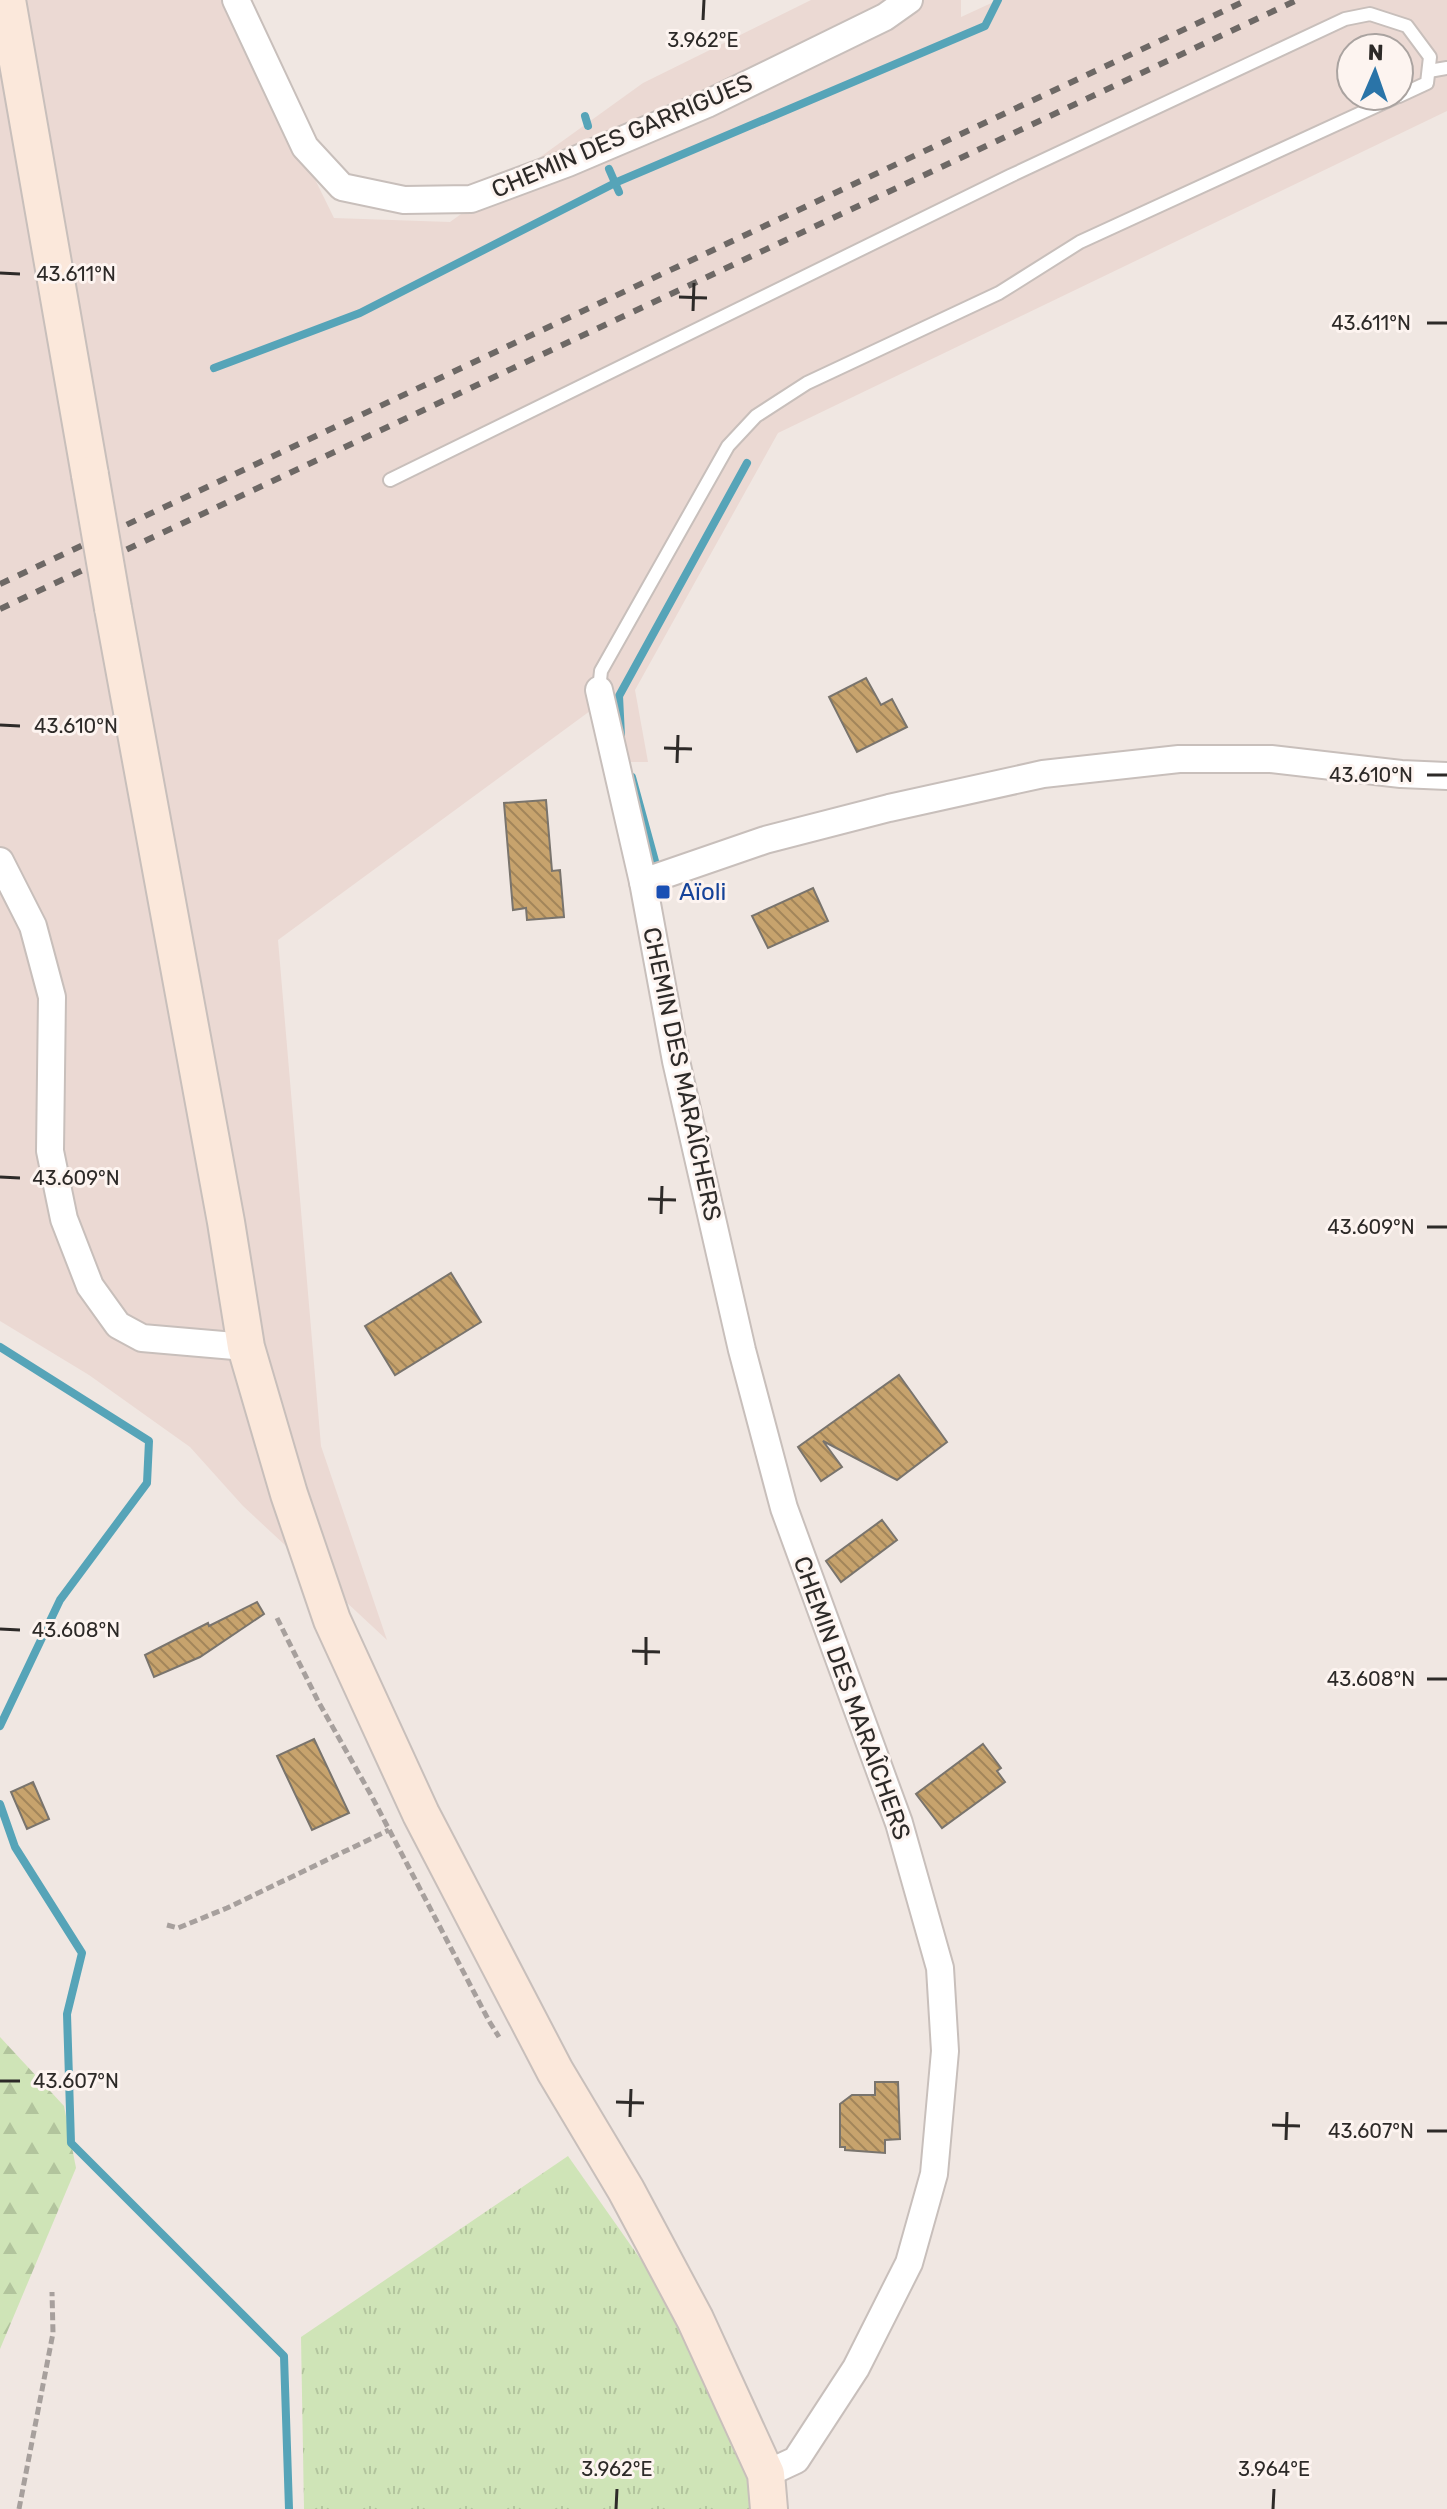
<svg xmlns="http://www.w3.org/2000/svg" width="1447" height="2509" font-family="Rubik,sans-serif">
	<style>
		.built { fill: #ebd9d3; fill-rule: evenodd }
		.grass { fill: url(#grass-tufts) }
		.forest { fill: url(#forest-firs) }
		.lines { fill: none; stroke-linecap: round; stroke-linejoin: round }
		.stream { stroke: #56a4b8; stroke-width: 8 }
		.building { fill: url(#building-back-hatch); stroke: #79746d; stroke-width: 2 }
		.lane-casing { stroke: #c8bfbb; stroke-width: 16 }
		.street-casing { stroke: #c8bfbb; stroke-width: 30 }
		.secondary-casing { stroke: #c8bfbb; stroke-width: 40 }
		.path { stroke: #a7a09d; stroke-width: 5; stroke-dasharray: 8 4; stroke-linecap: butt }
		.lane { stroke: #fff; stroke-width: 12 }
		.street { stroke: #fff; stroke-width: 26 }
		.secondary { stroke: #fbe8db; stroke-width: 36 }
		.rail { stroke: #6d6865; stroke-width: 6; stroke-dasharray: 10 10; stroke-linecap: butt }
		.secondary-bridge-casing { stroke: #c8bfbb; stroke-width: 40; stroke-linecap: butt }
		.secondary-bridge { stroke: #fbe8db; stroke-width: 36 }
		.ticks { fill: none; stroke: #2d2a28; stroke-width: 3 }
		.transit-dot { fill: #1a4fb4; stroke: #fdf4f0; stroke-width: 3 }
		.labels { text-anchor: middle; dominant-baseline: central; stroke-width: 6; stroke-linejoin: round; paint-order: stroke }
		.street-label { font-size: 24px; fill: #2d2a28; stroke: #fdf4f0 }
		.transit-label { font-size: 24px; fill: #164399; stroke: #fdf4f0; text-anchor: start }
		.ticks-label { font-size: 20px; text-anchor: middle; fill: #2d2a28; stroke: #fdf4f0; stroke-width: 6; stroke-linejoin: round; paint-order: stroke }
	</style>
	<defs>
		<pattern id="grass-tufts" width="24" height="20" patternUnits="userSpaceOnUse" patternTransform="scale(2)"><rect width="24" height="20" fill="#cfe4b7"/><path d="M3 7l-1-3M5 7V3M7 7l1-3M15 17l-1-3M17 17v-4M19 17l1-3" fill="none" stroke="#b2c49d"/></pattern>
		<pattern id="forest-firs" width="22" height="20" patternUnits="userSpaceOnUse" patternTransform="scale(2)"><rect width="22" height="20" fill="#cfe4b7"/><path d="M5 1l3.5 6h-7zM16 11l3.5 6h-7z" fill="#b2c49d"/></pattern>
		<pattern id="building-back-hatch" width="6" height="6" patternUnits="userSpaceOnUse" patternTransform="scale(2)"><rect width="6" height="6" fill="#c7a36d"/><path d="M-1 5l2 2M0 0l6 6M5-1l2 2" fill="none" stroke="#a2855a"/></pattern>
	</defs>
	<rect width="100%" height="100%" fill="#f0e7e2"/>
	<!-- built -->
	<path class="built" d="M0 0H227L334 218 450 222 643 83 811 0H961V17L998 0H1447V111L778 433 635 690 648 762H628L590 711 278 940 321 1446 387 1640 243 1506 190 1447 89 1375 0 1321ZM1351 48H1399V96H1351Z"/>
	<!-- grass -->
	<polygon class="grass" points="568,2156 691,2331 756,2473 759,2509 304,2509 301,2337"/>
	<!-- forest -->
	<polygon class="forest" points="0,2037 64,2106 76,2168 0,2349"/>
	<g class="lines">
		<!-- stream -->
		<g class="stream">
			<polyline points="585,116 588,126"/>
			<polyline points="609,169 619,192"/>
			<polyline points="214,368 360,313 617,182 985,26 998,0"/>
			<polyline points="621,736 619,696 747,463"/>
			<polyline points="632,777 655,861"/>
			<polyline points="0,1347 149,1441 147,1483 60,1600 0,1726"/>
			<polyline points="0,1804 15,1847 82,1953 67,2014 71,2143 284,2356 289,2509"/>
		</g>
	</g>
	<!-- building -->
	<g class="building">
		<polygon points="866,678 881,705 892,699 907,727 857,752 829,697"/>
		<polygon points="546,800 552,871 560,870 564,917 527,920 526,908 513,910 504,803"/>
		<polygon points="813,888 828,921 768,948 752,916"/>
		<polygon points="451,1273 481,1322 395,1375 365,1326"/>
		<polygon points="899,1375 947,1442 897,1480 823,1441 842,1467 821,1481 798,1447"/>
		<polygon points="882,1520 897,1540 841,1582 826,1561"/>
		<polygon points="257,1602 264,1614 200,1657 154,1677 145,1655 208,1623 209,1626"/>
		<polygon points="314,1739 349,1813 312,1830 277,1756"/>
		<polygon points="983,1744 1001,1768 997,1771 1005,1782 942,1828 916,1794"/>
		<polygon points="33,1782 49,1819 27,1829 11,1792"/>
		<polygon points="875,2082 898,2082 900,2139 885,2140 885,2153 845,2150 845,2147 840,2147 840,2104 852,2095 875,2095"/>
	</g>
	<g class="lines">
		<!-- lane casing -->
		<g class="lane-casing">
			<g id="lane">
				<polyline points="1429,71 1447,68"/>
				<polyline points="390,480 1010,176 1345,19 1370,14 1407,26 1430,57 1427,83 1399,96"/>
				<polyline points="599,690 601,671 728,446 756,416 807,383 999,293 1080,242 1398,96"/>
			</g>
		</g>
		<!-- street casing -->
		<g class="street-casing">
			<g id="street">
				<polyline points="236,0 305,147 342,187 404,200 471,199 568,163 707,104 885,17 909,0"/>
				<polyline points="599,690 643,882 676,1061 742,1350 784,1508 899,1823 940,1968 945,2051 934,2174 909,2263 856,2368 796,2460 766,2474"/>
				<polyline points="0,861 33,926 52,997 50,1151 64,1219 90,1286 118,1325 142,1338 246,1347"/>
				<polyline points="643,882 765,840 889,808 1043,774 1179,759 1271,759 1401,774 1447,776"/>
			</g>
		</g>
		<!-- secondary casing -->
		<g class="secondary-casing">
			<g id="secondary">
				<polyline points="7,0 90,475"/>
				<polyline points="113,608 226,1222 246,1347 289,1494 332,1620 421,1814 555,2071 626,2190 695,2319 766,2474 769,2509"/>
			</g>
		</g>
		<!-- path -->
		<g class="path">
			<polyline points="277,1618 318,1701 371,1795 489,2021 499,2037"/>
			<polyline points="167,1925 178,1928 227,1908 389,1830"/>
			<polyline points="19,2509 53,2333 52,2292"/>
		</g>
		<!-- lane -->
		<use href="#lane" class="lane"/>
		<!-- street -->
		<use href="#street" class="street"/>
		<!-- secondary -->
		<use href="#secondary" class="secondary"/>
		<!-- rail -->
		<g class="rail">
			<polyline points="0,584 1247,0"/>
			<polyline points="0,609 1297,0"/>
		</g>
		<!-- secondary-bridge casing -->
		<g class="secondary-bridge-casing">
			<polyline id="secondary-bridge" points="90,475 113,608"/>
		</g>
		<!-- secondary-bridge -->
		<use href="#secondary-bridge" class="secondary-bridge"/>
	</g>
	<!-- ticks -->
	<path class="ticks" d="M703 20 704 0M0 273 20 274M679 297 707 298M693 311 694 283M1427 323H1447M0 725 20 726M664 748 692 749M677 763 678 735M1427 775H1447M0 1177 20 1178M648 1199 676 1200M661 1214 662 1186M1427 1227H1447M0 1629 20 1630M632 1651 660 1652M646 1665V1637M1427 1679H1447M0 2081H20M616 2102 644 2103M630 2117 631 2089M1272 2125 1300 2126M1427 2131H1447M1286 2140 1287 2112M616 2509 617 2489M1273 2509 1274 2489"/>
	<!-- markers -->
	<rect class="transit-dot" x="655" y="884" width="16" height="16" rx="4"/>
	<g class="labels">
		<!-- street labels -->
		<g class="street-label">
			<text transform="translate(622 136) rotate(-23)">CHEMIN DES GARRIGUES</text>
			<text transform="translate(682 1074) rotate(78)">CHEMIN DES MARAÎCHERS</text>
			<text transform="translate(852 1698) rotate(70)">CHEMIN DES MARAÎCHERS</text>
		</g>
		<!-- transit labels -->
		<g class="transit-label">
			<text x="679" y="892">Aïoli</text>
		</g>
	</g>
	<g class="ticks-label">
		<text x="703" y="47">3.962°E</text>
		<text x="76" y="281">43.611°N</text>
		<text x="1371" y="330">43.611°N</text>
		<text x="76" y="733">43.610°N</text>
		<text x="1371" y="782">43.610°N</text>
		<text x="76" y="1185">43.609°N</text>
		<text x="1371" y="1234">43.609°N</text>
		<text x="76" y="1637">43.608°N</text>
		<text x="1371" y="1686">43.608°N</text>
		<text x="76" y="2088">43.607°N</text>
		<text x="1371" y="2138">43.607°N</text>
		<text x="617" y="2476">3.962°E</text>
		<text x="1274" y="2476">3.964°E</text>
	</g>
	<!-- north arrow -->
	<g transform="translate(1375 72) rotate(2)"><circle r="38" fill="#fdf4f0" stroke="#aaa3a0" stroke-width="2"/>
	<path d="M0-6L14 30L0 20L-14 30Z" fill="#2a74a8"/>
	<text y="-12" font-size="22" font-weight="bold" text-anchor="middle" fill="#2d2a28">N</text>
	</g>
</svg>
